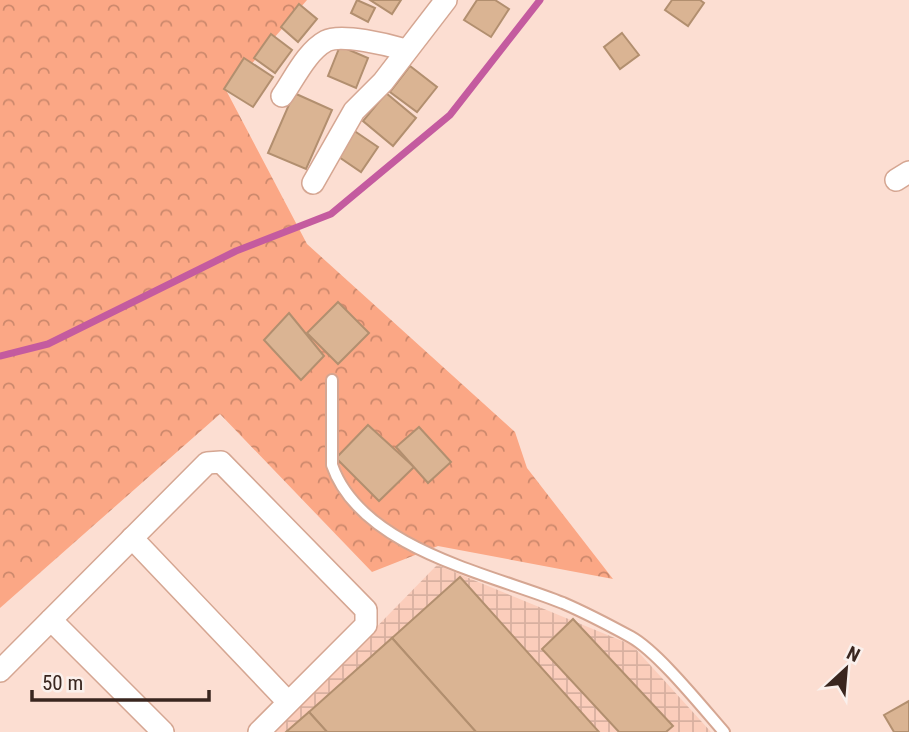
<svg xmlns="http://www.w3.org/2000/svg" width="909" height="732" font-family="'Roboto Condensed',sans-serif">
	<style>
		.industrial { fill: url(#industrial-grid) }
		.forest { fill: url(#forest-crowns) }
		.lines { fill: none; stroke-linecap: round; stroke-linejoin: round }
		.stream { stroke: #c45b9f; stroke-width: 7 }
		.building { fill: #dab493; stroke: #b28f6f; stroke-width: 2 }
		.service-casing { stroke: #d5a692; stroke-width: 14 }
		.minor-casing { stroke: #d5a692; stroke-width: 24 }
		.service { stroke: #fff; stroke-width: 10 }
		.minor { stroke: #fff; stroke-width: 21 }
	</style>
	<defs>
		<pattern id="industrial-grid" width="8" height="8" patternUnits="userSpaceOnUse" patternTransform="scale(1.75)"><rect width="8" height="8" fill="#fbcdbb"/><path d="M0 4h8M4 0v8" fill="none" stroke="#d8b0a0"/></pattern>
		<pattern id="forest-crowns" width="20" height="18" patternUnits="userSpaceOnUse" patternTransform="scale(1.75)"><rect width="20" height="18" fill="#fba785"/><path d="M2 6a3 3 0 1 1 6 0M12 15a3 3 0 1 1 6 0" fill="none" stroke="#cc886c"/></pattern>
	</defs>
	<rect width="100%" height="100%" fill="#fcded2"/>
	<!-- industrial -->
	<polygon class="industrial" points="437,565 632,645 711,732 274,732"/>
	<!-- forest -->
	<polygon class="forest" points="0,0 307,0 227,92 307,244 515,432 527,468 613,579 438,546 372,572 220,414 0,608"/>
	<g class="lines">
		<!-- stream -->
		<polyline class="stream" points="0,356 48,344 236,251 331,214 450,115 540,0"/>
	</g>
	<!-- building -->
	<g class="building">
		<polygon points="357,0 375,8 368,22 351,13"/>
		<polygon points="370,0 401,0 392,14"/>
		<polygon points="477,0 495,0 509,9 491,37 464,20"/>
		<polygon points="672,0 700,0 704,3 688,26 665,10"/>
		<polygon points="299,4 317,19 298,42 281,27"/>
		<polygon points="622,33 639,55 620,69 604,47"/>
		<polygon points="271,34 292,50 275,73 254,58"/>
		<polygon points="340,46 368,58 356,88 328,76"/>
		<polygon points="244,58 273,77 253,107 224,89"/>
		<polygon points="410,66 437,87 417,112 390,92"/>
		<polygon points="294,93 332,110 306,169 268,153"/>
		<polygon points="386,93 416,118 393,146 363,121"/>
		<polygon points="353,130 378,147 361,172 336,155"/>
		<polygon points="338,302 369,333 338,364 307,333"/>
		<polygon points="289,313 324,356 301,380 264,340"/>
		<polygon points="368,425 414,467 379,501 336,458"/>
		<polygon points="419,427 451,462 428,483 396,447"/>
		<polygon points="460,577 599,732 476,732 392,638"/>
		<polygon points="573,619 673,726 666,732 619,732 542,649"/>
		<polygon points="392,638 476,732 327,732 309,712"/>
		<polygon points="909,701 909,732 894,732 884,715"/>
		<polygon points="309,712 327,732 286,732"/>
	</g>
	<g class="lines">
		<!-- service casing -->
		<g class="service-casing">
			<path id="service" d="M332 380V465C361 549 491 574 563 603 586 613 609 625 631 637 658 652 702 707 724 732"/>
		</g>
		<!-- minor casing -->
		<g class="minor-casing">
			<g id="minor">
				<path d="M282 96C294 79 307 51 326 41 341 33 389 45 406 50"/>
				<polyline points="896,180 909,172"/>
				<polyline points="313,183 354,111 383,82 446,0"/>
				<polyline points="132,538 288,702"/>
				<polyline points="51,620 163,732"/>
				<polyline points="0,671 207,463 221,462 366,610 366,625 259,732"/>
			</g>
		</g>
		<!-- service -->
		<use href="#service" class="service"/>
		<!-- minor -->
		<use href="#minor" class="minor"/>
	</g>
	<!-- north arrow -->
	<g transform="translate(846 669) rotate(26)" stroke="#faf0ec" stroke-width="5" paint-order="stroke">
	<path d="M0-5L12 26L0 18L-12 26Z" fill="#39261f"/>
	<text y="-10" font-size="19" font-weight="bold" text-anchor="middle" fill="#39261f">N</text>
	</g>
	<!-- scale -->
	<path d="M32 690v10h177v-10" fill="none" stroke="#39261f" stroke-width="3.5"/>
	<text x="42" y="690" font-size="21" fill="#39261f" stroke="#faf0ec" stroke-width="5" paint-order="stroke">50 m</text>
</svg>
